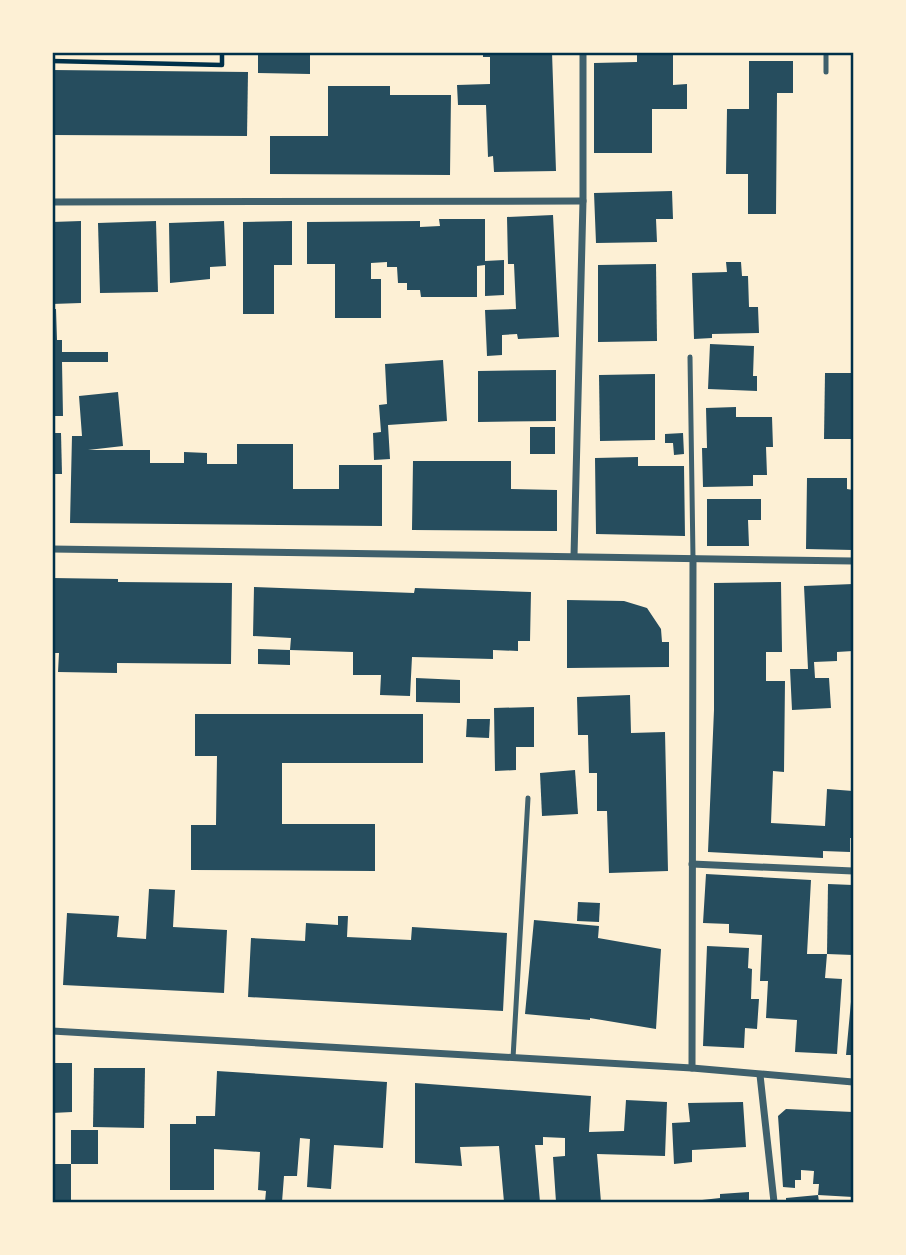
<svg xmlns="http://www.w3.org/2000/svg" width="906" height="1255" font-family="'Sofia Sans Condensed',sans-serif">
	<style>
		.building { fill: #264d5e }
		.lines { fill: none; stroke-linecap: round; stroke-linejoin: round }
		.path { stroke: #003049; stroke-width: 4.5 }
		.service { stroke: #3f606c; stroke-width: 5 }
		.minor { stroke: #3f606c; stroke-width: 7 }
		.neatline { fill: none; stroke: #003049; stroke-width: 2.5 }
	</style>
	<rect width="100%" height="100%" fill="#fdf0d5"/>
	<!-- building -->
	<g class="building">
		<polygon points="258,52 310,52 310,74 258,73"/>
		<polygon points="483,52 552,52 556,171 494,172 493,156 488,157 486,105 458,105 457,85 490,84 490,57 483,57"/>
		<polygon points="637,52 673,52 673,85 687,84 687,109 652,109 652,153 594,153 594,63 637,62"/>
		<polygon points="749,61 793,61 793,93 777,93 776,214 748,214 748,174 726,174 727,109 749,109"/>
		<polygon points="52,70 248,72 247,136 52,135"/>
		<polygon points="328,86 390,86 390,95 451,95 450,175 270,174 270,136 328,136"/>
		<polygon points="672,191 673,219 656,219 657,242 596,243 594,193"/>
		<polygon points="553,215 559,337 518,339 517,334 502,335 502,355 487,356 485,310 516,309 514,264 508,264 507,217"/>
		<polygon points="439,219 485,219 485,261 504,260 504,295 485,296 485,265 477,266 477,297 421,297 420,290 407,290 407,283 398,283 397,267 387,267 387,262 371,263 371,279 381,279 381,318 335,318 335,264 307,264 307,222 420,221 420,227 440,226"/>
		<polygon points="81,221 81,303 52,304 52,222"/>
		<polygon points="156,221 158,292 100,293 98,223"/>
		<polygon points="224,221 226,266 210,267 210,279 170,283 169,223"/>
		<polygon points="292,221 292,265 274,265 274,314 243,314 243,222"/>
		<polygon points="726,262 741,262 742,276 748,276 749,307 758,307 759,333 712,334 712,338 694,339 692,273 727,272"/>
		<polygon points="656,264 657,341 598,342 598,265"/>
		<polygon points="52,309 56,309 57,340 62,340 62,352 108,352 108,362 62,362 63,416 52,416"/>
		<polygon points="710,344 754,346 753,376 757,376 757,391 708,389"/>
		<polygon points="443,360 447,421 388,425 390,459 374,460 373,433 381,432 379,405 387,404 385,364"/>
		<polygon points="556,370 556,421 478,422 478,371"/>
		<polygon points="825,373 853,373 853,439 824,439"/>
		<polygon points="655,374 655,440 600,441 599,375"/>
		<polygon points="118,392 123,446 88,450 150,450 150,463 184,463 184,452 207,453 207,464 237,464 237,444 293,444 293,489 339,489 339,465 382,465 382,526 70,523 72,436 82,436 79,396"/>
		<polygon points="736,407 736,417 772,417 773,447 766,447 767,475 753,475 753,486 703,487 702,448 707,448 706,408"/>
		<rect x="530" y="427" width="25" height="27"/>
		<polygon points="52,433 61,433 62,474 52,474"/>
		<polygon points="683,433 684,454 674,455 673,443 665,443 665,434"/>
		<polygon points="638,457 638,466 684,466 685,536 596,534 595,458"/>
		<polygon points="413,461 511,461 511,489 557,490 557,531 412,530"/>
		<polygon points="807,478 847,478 847,489 853,490 853,550 806,549"/>
		<polygon points="707,499 761,499 761,520 748,520 749,546 707,546"/>
		<polygon points="52,578 118,579 118,582 232,583 231,664 117,663 117,673 58,672 59,653 52,653"/>
		<polygon points="781,582 782,652 766,652 766,681 785,681 784,772 773,771 771,823 825,826 827,789 853,791 853,838 850,838 850,852 823,851 823,858 708,852 714,710 714,583"/>
		<polygon points="853,584 853,651 837,652 837,661 814,662 815,678 829,678 831,708 792,710 790,669 808,669 804,586"/>
		<polygon points="254,587 414,593 415,588 531,592 530,641 518,641 518,651 493,650 493,659 412,657 410,696 380,695 381,675 353,675 353,652 290,650 291,638 253,636"/>
		<polygon points="567,600 624,601 647,608 661,629 662,642 669,642 669,667 567,668"/>
		<polygon points="258,649 290,650 290,665 258,664"/>
		<polygon points="416,678 460,680 460,703 416,702"/>
		<polygon points="630,695 631,733 665,732 668,871 609,873 607,811 597,811 597,773 589,773 588,735 578,735 577,697"/>
		<polygon points="534,707 534,747 516,747 516,770 495,771 494,708"/>
		<polygon points="195,714 423,714 423,763 282,763 282,824 375,824 375,871 191,870 191,825 216,825 217,756 195,756"/>
		<polygon points="467,719 490,719 489,738 466,737"/>
		<polygon points="575,770 578,814 542,816 540,773"/>
		<polygon points="706,874 811,880 807,954 827,954 825,978 842,979 837,1054 795,1052 797,1020 766,1018 768,981 760,981 762,935 729,933 729,924 703,923"/>
		<polygon points="828,884 853,885 853,955 827,954"/>
		<polygon points="149,889 175,890 173,927 227,930 224,993 63,985 67,913 119,916 117,937 146,939"/>
		<polygon points="578,902 600,903 599,922 577,921"/>
		<polygon points="338,916 348,916 347,937 411,940 412,927 507,933 503,1011 248,997 251,938 305,941 306,923 338,925"/>
		<polygon points="534,920 599,926 598,938 661,949 656,1029 590,1018 590,1020 525,1014"/>
		<polygon points="707,946 749,948 748,968 752,969 751,999 759,999 757,1029 745,1028 744,1048 703,1046"/>
		<polygon points="852,991 853,991 853,1055 846,1055"/>
		<polygon points="52,1063 72,1063 72,1112 52,1113"/>
		<polygon points="94,1068 145,1068 144,1128 93,1127"/>
		<polygon points="217,1071 387,1082 383,1148 334,1145 331,1189 307,1187 310,1139 300,1138 297,1176 284,1176 282,1202 265,1202 266,1191 258,1190 260,1152 214,1149 214,1190 170,1190 170,1124 196,1124 196,1116 215,1116"/>
		<polygon points="415,1083 591,1096 589,1132 624,1131 626,1100 667,1102 665,1156 597,1154 601,1202 556,1202 553,1157 565,1156 565,1138 543,1137 543,1145 535,1145 540,1202 504,1202 499,1146 460,1147 462,1166 415,1163"/>
		<polygon points="743,1102 746,1147 692,1150 692,1162 674,1164 672,1123 690,1122 688,1103"/>
		<polygon points="786,1109 853,1112 853,1197 818,1195 819,1184 813,1184 814,1171 801,1170 801,1180 795,1180 795,1188 783,1187 778,1116"/>
		<polygon points="71,1130 98,1130 98,1164 71,1164 71,1202 52,1202 52,1164 71,1164"/>
		<polygon points="749,1192 749,1202 684,1202 720,1198 720,1194"/>
		<polygon points="818,1195 819,1202 786,1202 786,1198"/>
	</g>
	<g class="lines">
		<!-- path -->
		<polyline class="path" points="52,61 222,65 222,52"/>
		<!-- service -->
		<g class="service">
			<polyline points="826,72 826,52"/>
			<polyline points="690,357 693,558"/>
			<polyline points="513,1058 528,798"/>
		</g>
		<!-- minor -->
		<g class="minor">
			<polyline points="52,202 583,201"/>
			<polyline points="52,549 853,561"/>
			<polyline points="574,556 583,201 583,52"/>
			<polyline points="692,864 853,871"/>
			<polyline points="52,1031 692,1068 853,1082"/>
			<polyline points="692,1068 693,558"/>
			<polyline points="760,1075 774,1202"/>
		</g>
	</g>
	<!-- border -->
	<rect width="906" height="1255" fill="none" stroke="#fdf0d5" stroke-width="108"/>
	<rect x="54" y="54" width="798" height="1147" class="neatline"/>
</svg>
